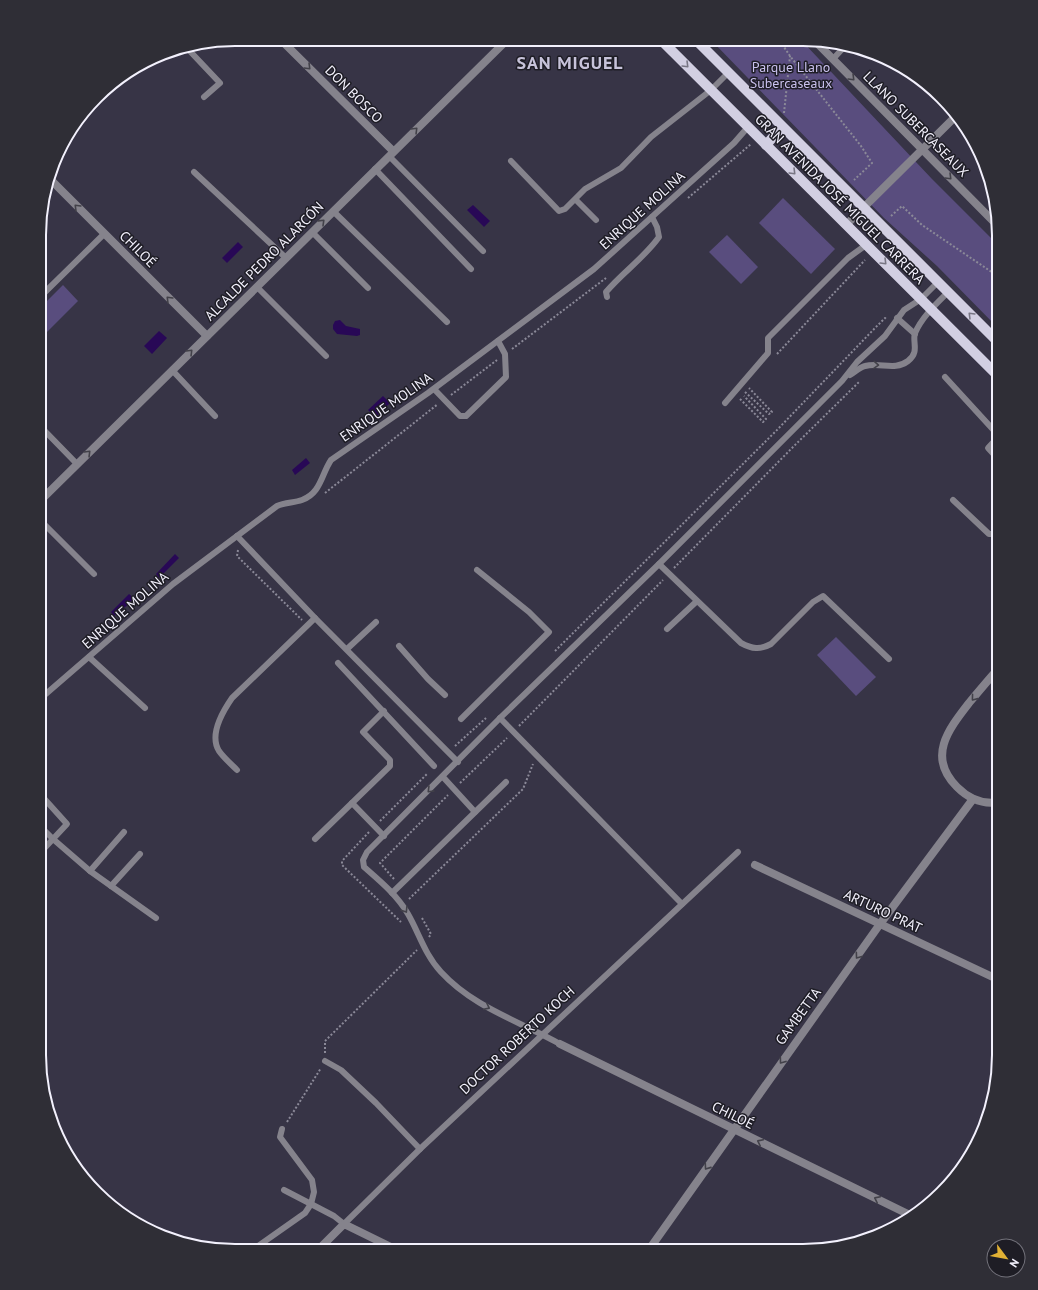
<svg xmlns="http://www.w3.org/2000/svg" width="1038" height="1290" font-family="'PT Sans',sans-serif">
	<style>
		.green { fill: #594d7e }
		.water { fill: #280856 }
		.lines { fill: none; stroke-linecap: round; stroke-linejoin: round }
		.path { stroke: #8b8998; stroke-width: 2; stroke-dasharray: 2 2; stroke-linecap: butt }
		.service { stroke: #85838c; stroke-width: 6 }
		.minor { stroke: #85838c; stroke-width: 8 }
		.tertiary { stroke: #85838c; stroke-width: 8 }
		.primary { stroke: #d2cfe2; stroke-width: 10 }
		.oneway { stroke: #787684 }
		.oneway2 { stroke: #424149 }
		.labels { text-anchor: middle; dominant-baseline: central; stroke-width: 3; stroke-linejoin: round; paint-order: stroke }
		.park-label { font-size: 14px; fill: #cac1ee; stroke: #1e1d25 }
		.street-label { font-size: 14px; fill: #f3f1fd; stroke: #1e1d25 }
		.district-label { font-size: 18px; font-weight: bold; letter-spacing: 1px; fill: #c7c3da; stroke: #1e1d25 }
		.rim { fill: none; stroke: #f3f1fd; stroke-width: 2 }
	</style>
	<rect width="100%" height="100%" fill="#373446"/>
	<!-- green -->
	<g class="green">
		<polygon points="711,40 802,41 932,179 999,246 999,329 937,266 884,218"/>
		<polygon points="783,198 835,249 811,274 759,223"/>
		<polygon points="727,235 758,267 741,284 709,252"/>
		<polygon points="63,285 78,301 45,334 40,329 41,307"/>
		<polygon points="836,637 876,677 856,696 817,655"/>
	</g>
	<!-- water -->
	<g class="water">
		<polygon points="473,205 490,221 484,227 467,210"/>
		<polygon points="238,242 243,247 227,263 222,258"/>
		<polygon points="340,320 346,326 360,329 360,335 357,336 337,334 333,329 333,325 335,321"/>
		<polygon points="159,331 167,338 152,354 144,346"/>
		<polygon points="383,396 390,403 376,417 368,410"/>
		<polygon points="306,458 310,463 295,475 292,470"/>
		<polygon points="175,554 179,558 159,578 156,574"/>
		<polygon points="129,594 135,599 114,616 111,612"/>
	</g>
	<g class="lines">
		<!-- path -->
		<g class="path">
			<polyline points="780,41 790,56 861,146 872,163 854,180"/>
			<polyline points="784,113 790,56"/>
			<polyline points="688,198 751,144"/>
			<polyline points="891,216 902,206 922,225 999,277"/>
			<polyline points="512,349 606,278"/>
			<polyline points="777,354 865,260"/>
			<polyline points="745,392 769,414 772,412 749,388"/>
			<polyline points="451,395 497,360"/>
			<polyline points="740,399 763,422 766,419 744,396"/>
			<polyline points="325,493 438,404"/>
			<polyline points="238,550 237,556 302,620"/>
			<polyline points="674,568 793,447 860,381"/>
			<polyline points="555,651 776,431 875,328 885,318 887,320"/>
			<polyline points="519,726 663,580"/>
			<polyline points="455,746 486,718"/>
			<polyline points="460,783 507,738"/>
			<polyline points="380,821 428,773"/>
			<polyline points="369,832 342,861 342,865 401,922"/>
			<polyline points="394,879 380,863 448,795"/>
			<polyline points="409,899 523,789 533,764"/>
			<polyline points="422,918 431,934 429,937"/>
			<polyline points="325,1053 325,1041 417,950"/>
			<polyline points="287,1122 321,1068"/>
		</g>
		<!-- service -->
		<g class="service">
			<polyline points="186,47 220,83 204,97"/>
			<polyline points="833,59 846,45"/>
			<polyline points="389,156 483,251"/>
			<polyline points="511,161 559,211 565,209 585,189 621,168 651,137 711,90 729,72"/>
			<polyline points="375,169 471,269"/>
			<polyline points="194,172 286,258"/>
			<polyline points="576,200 596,220"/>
			<polyline points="333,211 447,322"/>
			<polyline points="312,232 368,288"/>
			<polyline points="257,287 326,356"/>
			<polyline points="41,296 104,234"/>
			<path d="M607 297 606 292C623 272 644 258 659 237L657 227 652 217"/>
			<polyline points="897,318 915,334"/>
			<polyline points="172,370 215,416"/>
			<path d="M850 375C855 372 860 367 865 366 880 362 895 371 908 361 920 352 912 342 915 333 922 317 936 304 948 292"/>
			<polyline points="945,377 999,436"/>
			<polyline points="434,389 460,416 466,416 506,377 505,354 498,341"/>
			<polyline points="725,403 768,353 768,338 848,258 866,245"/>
			<polyline points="40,426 77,464"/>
			<polyline points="999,460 988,448 999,436"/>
			<polyline points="953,500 989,534 993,534 999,528"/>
			<polyline points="40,520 94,574"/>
			<polyline points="237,536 315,618 458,762"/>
			<path d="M659 564 741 643C752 649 760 650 771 644L813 602 823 596 889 659"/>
			<polyline points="667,629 697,601"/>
			<polyline points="399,646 428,679 445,695"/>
			<polyline points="347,649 376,622"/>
			<polyline points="89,657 145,708"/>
			<polyline points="338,663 434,766"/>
			<path d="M40 699 173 584 277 506C285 502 294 503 302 500 321 493 321 475 331 460L428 393 594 269 734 143 748 127"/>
			<polyline points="500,718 682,904"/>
			<polyline points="461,719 549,632 529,612 477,570"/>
			<path d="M237 770C231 764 224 758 219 751 209 735 223 711 232 698L315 618"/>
			<polyline points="443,777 475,812"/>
			<polyline points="40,794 67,824 53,839 90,871 156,918"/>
			<polyline points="352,803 384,836"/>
			<polyline points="315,839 390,766 390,760 363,732 384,711"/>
			<polyline points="39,854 53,839 39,825"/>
			<polyline points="90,871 124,832"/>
			<polyline points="111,886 140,854"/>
			<polyline points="392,893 506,782"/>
			<path d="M560 1044C519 1021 473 1007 441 972 425 955 419 933 408 914 397 895 380 881 364 867L363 860 367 852 500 718 659 564 842 381 857 362 885 336 904 310 921 299 938 282"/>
			<polyline points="325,1061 341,1070 376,1103 420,1149"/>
			<polyline points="282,1129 280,1137 312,1180 314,1192 311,1204 284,1190"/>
			<polyline points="251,1251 305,1213 311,1204 334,1216 344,1224 420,1149 738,852"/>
		</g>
		<!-- minor -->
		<g class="minor">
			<polyline points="280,39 393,151"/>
			<polyline points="51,180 207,336"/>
			<path d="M999 802C982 805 969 799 957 787 927 757 948 730 969 703 979 691 989 679 999 668"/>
			<polyline points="755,865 999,980"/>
			<polyline points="560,1044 912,1216"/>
			<polyline points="317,1251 344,1224 399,1251"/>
			<polyline points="648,1251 880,924 973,799"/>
		</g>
		<!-- tertiary -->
		<g class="tertiary">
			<polyline points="815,41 998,226"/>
			<polyline points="846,225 957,115"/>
			<polyline points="40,501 507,40"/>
		</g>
		<!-- primary -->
		<g class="primary">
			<polyline points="661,40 999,377"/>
			<polyline points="696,40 999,343"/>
			<polyline points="766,145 782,127"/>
		</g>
	</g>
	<!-- one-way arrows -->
	<defs><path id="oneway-chevron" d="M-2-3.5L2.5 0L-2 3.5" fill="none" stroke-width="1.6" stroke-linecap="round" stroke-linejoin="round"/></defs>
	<g class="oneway">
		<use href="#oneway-chevron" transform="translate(686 65) rotate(45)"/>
		<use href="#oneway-chevron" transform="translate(793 172) rotate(45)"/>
		<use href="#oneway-chevron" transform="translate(884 262) rotate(45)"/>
		<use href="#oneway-chevron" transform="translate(971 315) rotate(-135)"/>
	</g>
	<g class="oneway2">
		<use href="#oneway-chevron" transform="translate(308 67) rotate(45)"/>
		<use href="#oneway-chevron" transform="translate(852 78) rotate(45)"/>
		<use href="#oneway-chevron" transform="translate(415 130) rotate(-45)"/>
		<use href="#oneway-chevron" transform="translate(949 177) rotate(45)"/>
		<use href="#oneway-chevron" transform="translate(77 207) rotate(-135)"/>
		<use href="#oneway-chevron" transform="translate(322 222) rotate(-44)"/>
		<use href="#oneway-chevron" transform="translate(169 299) rotate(-135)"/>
		<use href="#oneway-chevron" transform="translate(190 352) rotate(-45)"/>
		<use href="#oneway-chevron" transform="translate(876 365) rotate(4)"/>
		<use href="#oneway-chevron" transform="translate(88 453) rotate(-45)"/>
		<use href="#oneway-chevron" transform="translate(974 698) rotate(129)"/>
		<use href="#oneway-chevron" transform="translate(430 790) rotate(135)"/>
		<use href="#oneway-chevron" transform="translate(405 910) rotate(58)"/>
		<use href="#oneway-chevron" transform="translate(858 956) rotate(126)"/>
		<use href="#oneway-chevron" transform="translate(487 1007) rotate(26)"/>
		<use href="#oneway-chevron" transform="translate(782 1061) rotate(126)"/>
		<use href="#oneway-chevron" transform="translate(760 1142) rotate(-154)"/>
		<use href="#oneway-chevron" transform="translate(707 1167) rotate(125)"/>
		<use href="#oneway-chevron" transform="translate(877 1199) rotate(-154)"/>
	</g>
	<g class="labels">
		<!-- park labels -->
		<g class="park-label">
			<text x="791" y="67">Parque Llano<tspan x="791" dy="16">Subercaseaux</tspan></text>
		</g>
		<!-- street labels -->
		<g class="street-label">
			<text transform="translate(354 94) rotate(45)">DON BOSCO</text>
			<text transform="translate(916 124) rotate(45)">LLANO SUBERCASEAUX</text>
			<text transform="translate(840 199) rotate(45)">GRAN AVENIDA JOSÉ MIGUEL CARRERA</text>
			<text transform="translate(642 210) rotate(-42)">ENRIQUE MOLINA</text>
			<text transform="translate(138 249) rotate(45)">CHILOÉ</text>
			<text transform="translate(264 261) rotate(-45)">ALCALDE PEDRO ALARCÓN</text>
			<text transform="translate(386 407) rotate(-35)">ENRIQUE MOLINA</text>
			<text transform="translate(125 610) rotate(-41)">ENRIQUE MOLINA</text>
			<text transform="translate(883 911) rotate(25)">ARTURO PRAT</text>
			<text transform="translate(798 1016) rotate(-54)">GAMBETTA</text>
			<text transform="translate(517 1040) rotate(-43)">DOCTOR ROBERTO KOCH</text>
			<text transform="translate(733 1115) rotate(26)">CHILOÉ</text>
		</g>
		<!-- district labels -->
		<g class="district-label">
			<text x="570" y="62">SAN MIGUEL</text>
		</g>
	</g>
	<!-- crop -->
	<path d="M0 0H1038V1290H0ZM235 46H803A189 189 0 0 1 992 235V1055A189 189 0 0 1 803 1244H235A189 189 0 0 1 46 1055V235A189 189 0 0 1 235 46Z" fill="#2f2e36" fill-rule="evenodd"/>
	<path class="rim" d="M235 46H803A189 189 0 0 1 992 235V1055A189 189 0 0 1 803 1244H235A189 189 0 0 1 46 1055V235A189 189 0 0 1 235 46Z"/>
	<!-- north arrow -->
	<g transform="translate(1006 1258) rotate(122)"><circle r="19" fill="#1e1d25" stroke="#73727b"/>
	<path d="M0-3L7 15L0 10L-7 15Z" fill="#e0b034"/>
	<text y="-6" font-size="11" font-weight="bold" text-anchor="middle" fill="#f3f1fd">N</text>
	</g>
</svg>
